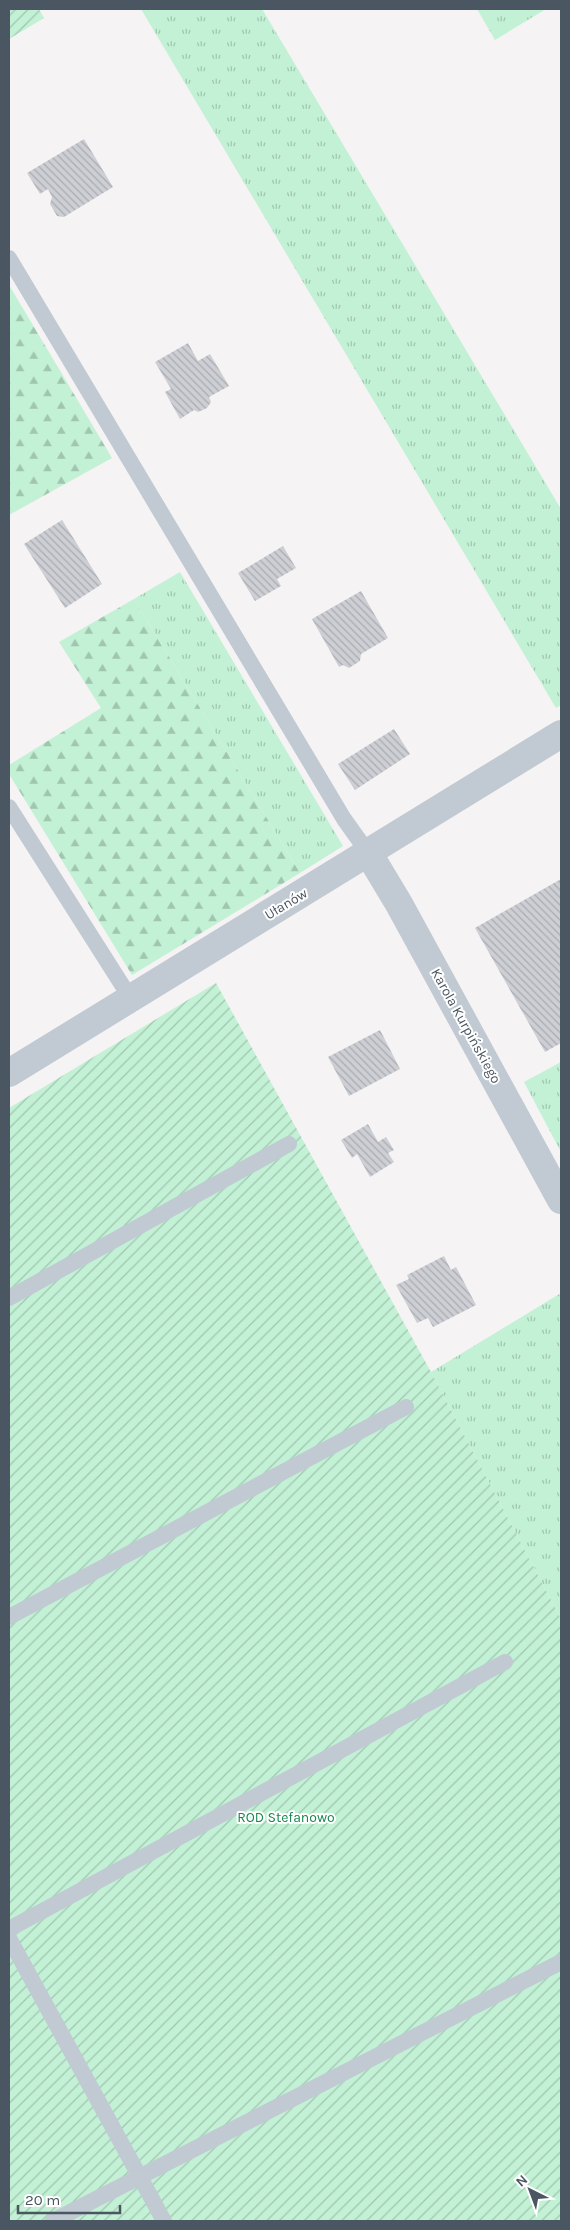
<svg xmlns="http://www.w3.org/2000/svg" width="570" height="2230" font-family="Karla,sans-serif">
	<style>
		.grass { fill: url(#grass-tufts) }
		.forest { fill: url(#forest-firs) }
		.garden { fill: url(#garden-furrows) }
		.building { fill: url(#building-back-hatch) }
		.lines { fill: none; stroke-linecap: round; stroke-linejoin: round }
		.service { stroke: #c1cad2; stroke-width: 16 }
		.minor { stroke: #c1cad2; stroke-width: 28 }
		.tertiary { stroke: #c1cad2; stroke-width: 28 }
		.labels { text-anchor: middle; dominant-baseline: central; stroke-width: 4; stroke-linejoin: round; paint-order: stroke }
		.street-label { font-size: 14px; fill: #4a5661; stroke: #fff }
		.park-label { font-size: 14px; fill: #17864f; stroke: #fff }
	</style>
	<defs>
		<pattern id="grass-tufts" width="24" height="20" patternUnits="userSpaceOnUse" patternTransform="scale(1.25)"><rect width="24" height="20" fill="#c3f1d5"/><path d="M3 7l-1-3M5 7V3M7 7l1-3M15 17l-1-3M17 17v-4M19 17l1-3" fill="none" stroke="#a0c6b0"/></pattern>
		<pattern id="forest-firs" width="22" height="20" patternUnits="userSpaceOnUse" patternTransform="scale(1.25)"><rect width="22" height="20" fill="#c3f1d5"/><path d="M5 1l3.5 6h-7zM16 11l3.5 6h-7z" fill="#a0c6b0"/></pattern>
		<pattern id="garden-furrows" width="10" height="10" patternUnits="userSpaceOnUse" patternTransform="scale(1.25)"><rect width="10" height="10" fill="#c3f1d5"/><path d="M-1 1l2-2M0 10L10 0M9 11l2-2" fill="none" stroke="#a0c6b0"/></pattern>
		<pattern id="building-back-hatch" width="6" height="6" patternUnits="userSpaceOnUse" patternTransform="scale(1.25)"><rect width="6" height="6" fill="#cdcfd5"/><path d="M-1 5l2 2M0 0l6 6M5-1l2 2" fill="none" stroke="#a8abb0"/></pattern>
	</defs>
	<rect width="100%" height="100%" fill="#f5f3f3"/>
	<!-- grass -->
	<g class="grass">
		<polygon points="141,9 262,9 561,509 561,705 556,708"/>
		<polygon points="477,9 546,9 495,40"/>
		<polygon points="180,572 343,846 300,873 134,599"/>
		<polygon points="561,1062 561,1152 524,1082"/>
		<polygon points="561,1293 561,1619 431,1372"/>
	</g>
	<!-- forest -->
	<g class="forest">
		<polygon points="9,285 112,458 9,515"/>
		<polygon points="134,599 300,873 132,975 9,774 9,765 101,708 59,642"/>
	</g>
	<!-- garden -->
	<g class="garden">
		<polygon points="9,9 39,9 44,18 9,39"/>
		<polygon points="216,983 431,1372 561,1619 561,2221 9,2221 9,1108"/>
	</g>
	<!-- building -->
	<g class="building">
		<polygon points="84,139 113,187 64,217 57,216 50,204 52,197 48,189 40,194 27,173"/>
		<polygon points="188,343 198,361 210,354 229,386 209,397 211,402 207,408 198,412 194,410 180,419 165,392 171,389 155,362"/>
		<polygon points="62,520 102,584 65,608 24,544"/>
		<polygon points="283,546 296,568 277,579 281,586 255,601 238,573"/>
		<polygon points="361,591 388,638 361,654 360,661 349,668 343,665 339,667 312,619"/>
		<polygon points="394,729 410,754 355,790 338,764"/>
		<polygon points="561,879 561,1043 545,1052 475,928"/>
		<polygon points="380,1030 400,1069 349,1096 328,1057"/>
		<polygon points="368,1124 378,1142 386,1137 394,1150 388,1153 394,1162 370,1177 357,1154 352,1158 341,1140"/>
		<polygon points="444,1256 451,1270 456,1267 476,1305 433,1327 428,1318 417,1323 396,1285 409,1279 407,1275"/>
	</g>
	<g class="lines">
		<!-- service -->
		<g class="service">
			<polyline points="9,258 344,819 369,854"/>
			<polyline points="9,807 131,999"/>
			<polyline points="9,1298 289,1144"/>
			<polyline points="9,1617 406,1407"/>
			<polyline points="9,1929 505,1662"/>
			<polyline points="9,1938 164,2221"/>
			<polyline points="53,2221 561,1962"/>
		</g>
		<!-- minor -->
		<polyline class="minor" points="369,854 399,904 561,1200"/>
		<!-- tertiary -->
		<polyline class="tertiary" points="9,1073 561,734"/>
	</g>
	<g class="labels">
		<!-- street labels -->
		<g class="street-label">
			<text transform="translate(286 904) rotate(-31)">Ułanów</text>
			<text transform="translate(466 1026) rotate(61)">Karola Kurpińskiego</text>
		</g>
		<!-- park labels -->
		<g class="park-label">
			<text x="286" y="1817">ROD Stefanowo</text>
		</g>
	</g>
	<!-- border -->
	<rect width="570" height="2230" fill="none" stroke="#4a5661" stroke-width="20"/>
	<!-- north arrow -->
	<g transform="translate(530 2190) rotate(318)" stroke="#ffffff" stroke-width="4" paint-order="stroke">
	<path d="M0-4L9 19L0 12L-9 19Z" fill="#4a5661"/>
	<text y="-8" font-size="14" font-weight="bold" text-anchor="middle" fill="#4a5661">N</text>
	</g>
	<!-- scale -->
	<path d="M18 2205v8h102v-8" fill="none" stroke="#4a5661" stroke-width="2.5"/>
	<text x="25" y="2205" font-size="15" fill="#4a5661" stroke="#ffffff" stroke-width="4" paint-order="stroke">20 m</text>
</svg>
